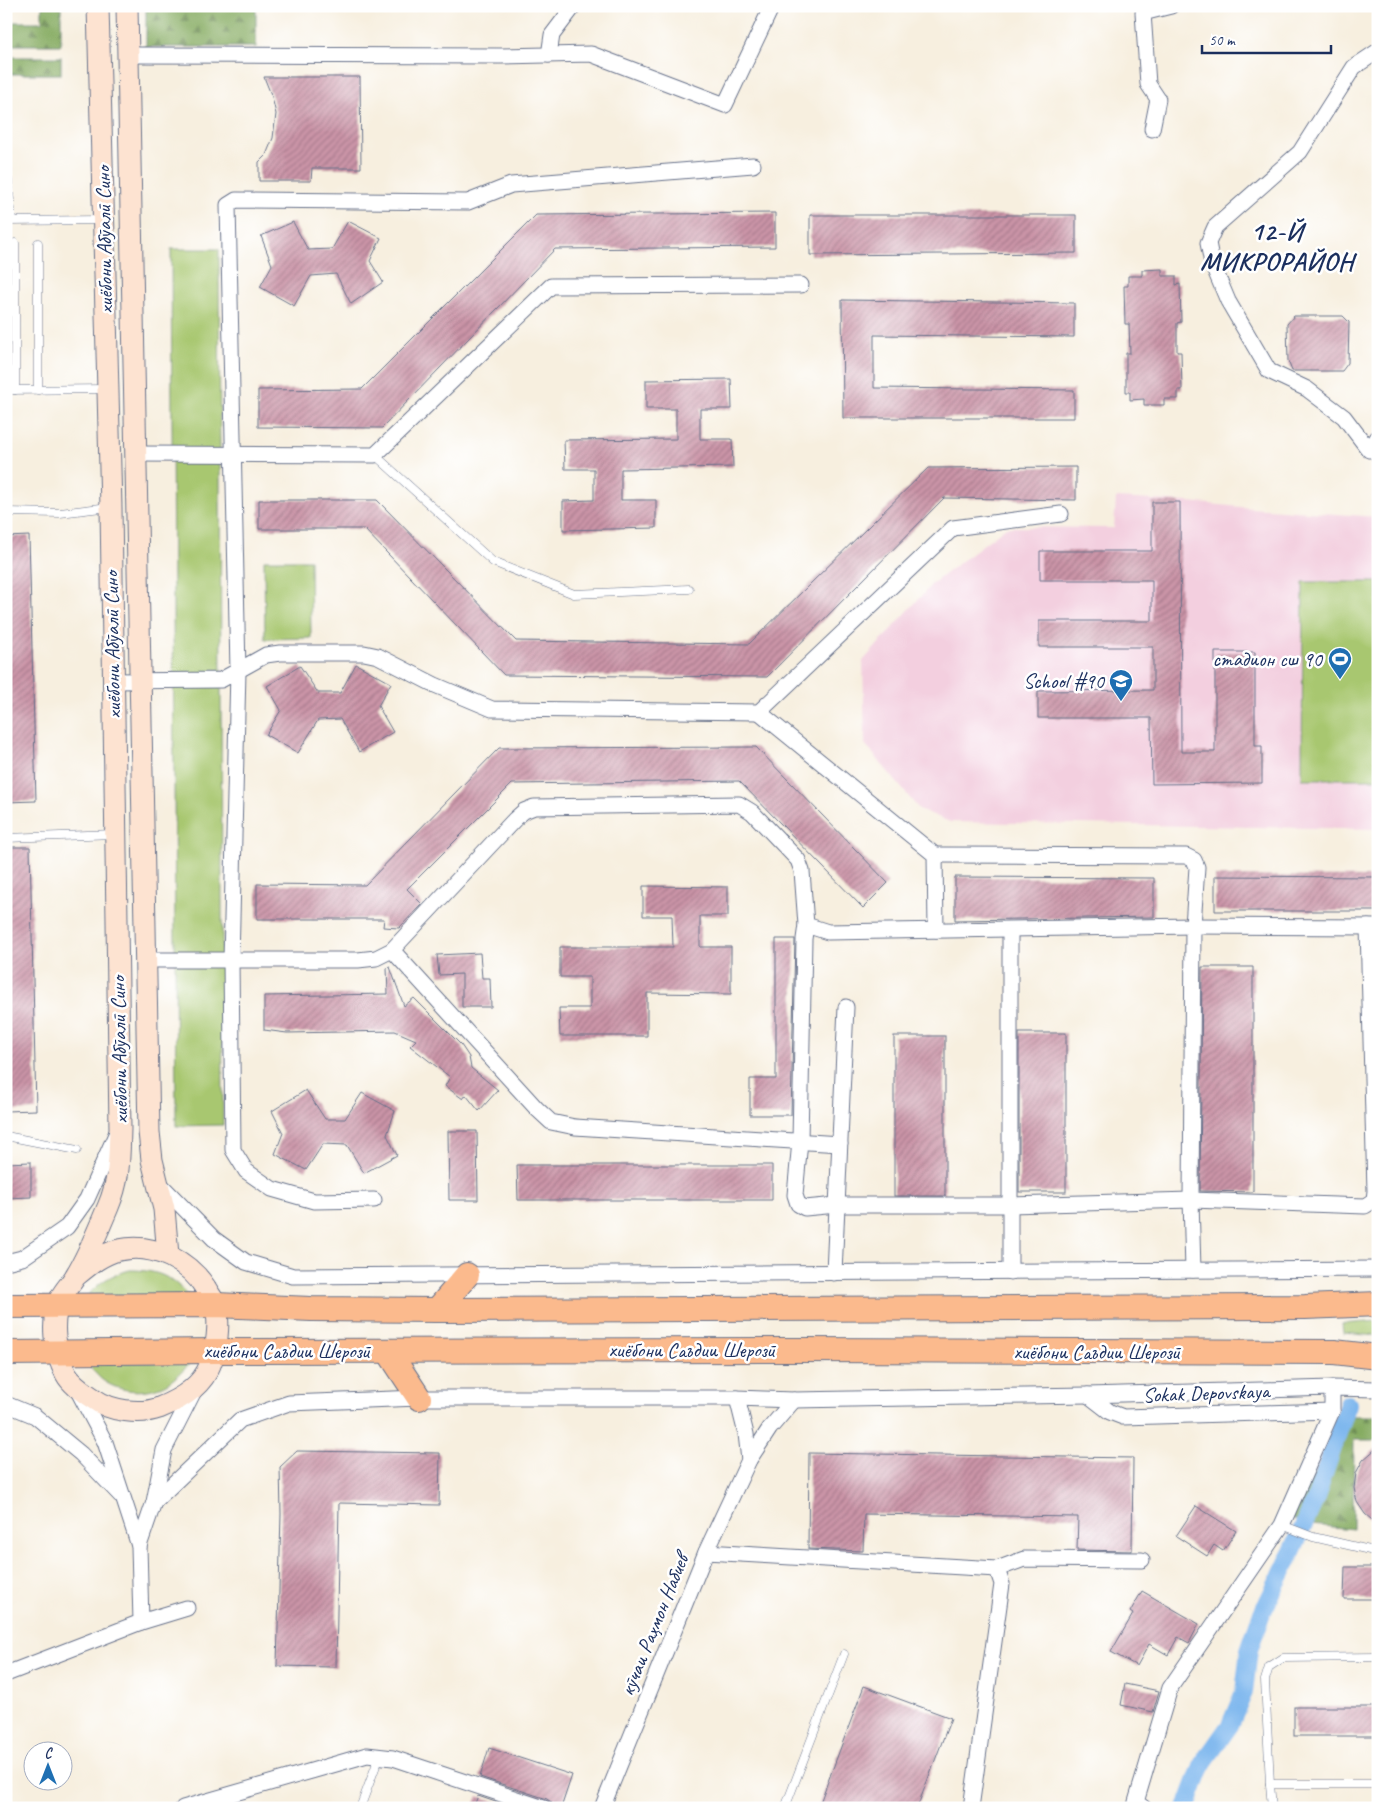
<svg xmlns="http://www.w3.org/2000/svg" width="1384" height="1814" font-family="Caveat,sans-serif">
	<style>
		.built { fill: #f3cfdf }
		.green { fill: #a8c76f; stroke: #627b66 }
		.forest { fill: url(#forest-firs); stroke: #506e60 }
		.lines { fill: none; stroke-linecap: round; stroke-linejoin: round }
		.canal { stroke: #7eb7ee; stroke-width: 18 }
		.building { fill: url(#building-hatch) }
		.lane-casing { stroke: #68728b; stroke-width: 9 }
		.street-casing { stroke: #68728b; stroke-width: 17 }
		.secondary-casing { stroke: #68728b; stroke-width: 23 }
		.primary-casing { stroke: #68728b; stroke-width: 26 }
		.lane { stroke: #fff; stroke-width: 8 }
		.street { stroke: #fff; stroke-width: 15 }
		.secondary { stroke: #fde3d1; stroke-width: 21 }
		.primary { stroke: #fbba8d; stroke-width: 24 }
		.labels { text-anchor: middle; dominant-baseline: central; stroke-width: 5; stroke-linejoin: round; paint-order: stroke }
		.street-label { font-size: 21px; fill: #1b2f5e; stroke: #fff }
		.poi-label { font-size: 21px; fill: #1b2f5e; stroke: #fff; text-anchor: end }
		.district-label { font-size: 26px; font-weight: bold; letter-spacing: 1px; fill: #1b2f5e; stroke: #fff }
	</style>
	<defs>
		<pattern id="forest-firs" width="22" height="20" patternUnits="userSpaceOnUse" patternTransform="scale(1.25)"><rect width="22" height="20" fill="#86ac62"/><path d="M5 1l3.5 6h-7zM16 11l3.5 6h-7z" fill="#6d8c54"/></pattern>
		<pattern id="building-hatch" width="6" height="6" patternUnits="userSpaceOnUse" patternTransform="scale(1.25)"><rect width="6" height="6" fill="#cb94a7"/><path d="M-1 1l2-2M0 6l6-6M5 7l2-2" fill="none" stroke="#a4798b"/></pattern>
	</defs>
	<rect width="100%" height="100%" fill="#fff"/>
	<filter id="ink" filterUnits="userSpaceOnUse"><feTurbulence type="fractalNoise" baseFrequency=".02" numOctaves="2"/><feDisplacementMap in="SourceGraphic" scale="10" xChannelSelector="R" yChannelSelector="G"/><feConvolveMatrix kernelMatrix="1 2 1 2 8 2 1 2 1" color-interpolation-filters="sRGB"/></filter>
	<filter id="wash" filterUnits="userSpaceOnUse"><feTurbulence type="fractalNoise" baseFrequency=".0096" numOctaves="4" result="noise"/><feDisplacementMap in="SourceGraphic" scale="20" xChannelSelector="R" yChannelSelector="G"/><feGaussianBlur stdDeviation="1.12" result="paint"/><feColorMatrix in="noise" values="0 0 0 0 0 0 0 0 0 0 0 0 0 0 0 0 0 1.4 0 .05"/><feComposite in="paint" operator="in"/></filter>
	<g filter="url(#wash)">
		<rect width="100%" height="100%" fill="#f7efdf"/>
		<!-- built -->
		<polygon class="built" points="1116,498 1188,502 1251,508 1378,517 1378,829 950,822 919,809 865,744 863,661 932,584 1006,527 1114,528"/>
		<!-- green -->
		<g class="green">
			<polygon points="171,249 219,249 223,1125 176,1126"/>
			<polygon points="264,560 310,560 311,638 265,639"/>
			<polygon points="1303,582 1378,582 1378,779 1302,779"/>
			<path d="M130 1270C157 1270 171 1276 189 1296H87C101 1281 110 1275 130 1270Z"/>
			<polygon points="1378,1321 1378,1336 1343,1333 1342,1324"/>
			<path d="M191 1362C184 1370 177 1377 168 1383 148 1395 117 1393 100 1378 95 1373 91 1368 87 1363Z"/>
		</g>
		<!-- forest -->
		<g class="forest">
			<polygon points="42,6 61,6 61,45 6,45 6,22 42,22"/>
			<rect x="146" y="6" width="110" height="41"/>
			<rect x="6" y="57" width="55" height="17"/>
			<polygon points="1346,1416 1378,1416 1378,1440 1354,1440 1353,1529 1312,1525 1290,1518"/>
		</g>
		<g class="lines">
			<!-- canal -->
			<polyline class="canal" points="1186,1808 1203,1763 1230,1725 1244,1692 1249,1650 1261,1615 1286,1565 1315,1500 1348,1404"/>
		</g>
		<g id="blocks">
			<!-- building -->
			<g class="building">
				<polygon points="264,77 360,77 361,168 312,168 311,181 259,181 259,162 266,155 273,138 276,114 272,97"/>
				<polygon points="775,213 775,247 555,249 382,428 258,427 258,390 362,389 536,215"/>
				<polygon points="810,215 1076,215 1076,253 810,255"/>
				<polygon points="348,221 381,238 370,261 383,282 351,304 336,274 311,276 294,306 260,287 272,265 261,236 293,222 308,250 332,249"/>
				<polygon points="1162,269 1162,276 1176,276 1176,285 1180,284 1181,322 1177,323 1177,352 1181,352 1182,390 1178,390 1178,399 1164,399 1164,405 1144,405 1144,399 1130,400 1130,392 1126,392 1126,353 1130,353 1129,324 1125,324 1124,286 1128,286 1128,276 1142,276 1142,270"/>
				<polygon points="842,300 1074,303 1074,337 874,335 874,388 1074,390 1074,418 843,418"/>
				<polygon points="1294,316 1343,316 1349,322 1348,363 1342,371 1292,371 1288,361 1287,324"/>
				<polygon points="731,379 732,409 700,409 700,439 732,439 733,467 621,469 621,500 656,500 656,528 563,530 563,501 594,500 594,469 565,469 564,440 676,439 676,409 646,409 646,380"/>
				<polygon points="1076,467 1076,500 944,498 767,677 504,675 364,529 259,529 259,500 377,500 516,641 749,644 928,468"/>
				<polygon points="1152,502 1180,502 1181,752 1215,752 1215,652 1255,652 1255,746 1262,746 1262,783 1152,784 1151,718 1038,718 1038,691 1153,690 1153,647 1039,647 1039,621 1152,621 1152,580 1040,580 1040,551 1152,551"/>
				<polygon points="29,536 36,801 6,802 6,537"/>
				<polygon points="356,664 391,683 378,706 393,732 359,752 340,719 318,720 298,753 266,735 281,710 267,686 300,666 318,693 340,693"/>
				<polygon points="756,747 888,883 863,908 739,781 512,784 407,889 422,904 399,928 383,927 384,919 257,919 257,884 365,885 499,748"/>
				<polygon points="6,847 30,847 36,1110 6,1111"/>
				<polygon points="1215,876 1378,877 1378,911 1215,911"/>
				<polygon points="955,877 1154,878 1154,917 955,920"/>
				<polygon points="643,886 728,887 728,916 700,916 700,947 731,947 731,994 647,993 647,1036 560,1036 559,1008 590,1008 590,977 560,977 560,947 673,947 672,916 643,916"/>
				<polygon points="776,939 795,939 791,1115 750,1115 750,1079 776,1079"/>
				<polygon points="480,953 482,978 490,978 491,1007 462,1007 462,974 439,975 437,955"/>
				<polygon points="390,967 404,1006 414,998 461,1045 469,1057 471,1068 498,1090 479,1111 466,1095 463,1099 445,1086 450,1077 410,1046 416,1040 395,1031 287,1033 264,1030 264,996 388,994 387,968"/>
				<polygon points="1202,967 1253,967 1253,1192 1200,1191"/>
				<rect x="1019" y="1033" width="47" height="159"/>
				<rect x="894" y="1036" width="51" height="160"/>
				<polygon points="306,1090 325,1119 345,1119 362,1093 395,1111 387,1135 397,1155 364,1173 347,1145 323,1144 306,1170 275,1154 283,1133 272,1111"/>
				<polygon points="448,1131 477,1131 478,1200 449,1200"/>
				<polygon points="31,1162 31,1197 6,1198 6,1163"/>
				<polygon points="517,1165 772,1165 772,1200 518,1200"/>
				<polygon points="1378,1447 1378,1525 1365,1514 1357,1502 1354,1488 1356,1473 1363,1460"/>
				<polygon points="297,1451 440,1453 439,1505 339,1503 336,1667 277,1666 281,1514 280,1467"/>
				<polygon points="809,1453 1133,1458 1132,1551 1077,1550 1078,1517 864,1514 863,1551 808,1549"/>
				<polygon points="1196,1506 1236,1531 1223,1551 1214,1545 1207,1556 1176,1536"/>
				<polygon points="1345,1567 1378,1567 1378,1599 1344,1599"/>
				<polygon points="1142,1591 1199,1624 1189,1643 1178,1637 1168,1655 1149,1644 1137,1666 1111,1652 1133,1614 1130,1612"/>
				<polygon points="1125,1684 1159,1691 1153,1712 1121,1705"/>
				<polygon points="864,1686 951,1718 917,1808 818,1808"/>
				<rect x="1294" y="1707" width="84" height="29"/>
				<polygon points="489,1748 572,1775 561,1808 553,1808 551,1802 547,1799 480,1777"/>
				<polygon points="478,1796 513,1808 473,1808"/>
			</g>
		</g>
	</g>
	<g filter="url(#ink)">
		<use href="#blocks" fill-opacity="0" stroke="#68728b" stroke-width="1"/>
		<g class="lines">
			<!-- lane casing -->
			<g class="lane-casing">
				<g id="lane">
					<polyline points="6,163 12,220"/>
					<polyline points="6,221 101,220"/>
					<polyline points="38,243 38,390"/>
					<polyline points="6,390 107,389"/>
					<polyline points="15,390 15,243"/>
					<polyline points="1369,450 1378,460"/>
					<polyline points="375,455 493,562 574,594 689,589"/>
					<polyline points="6,512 60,513 109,507"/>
					<polyline points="6,838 114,834"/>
					<polyline points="6,1136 77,1150"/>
					<polyline points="1282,1525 1313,1537 1374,1551"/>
					<polyline points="1270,1784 1265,1680 1269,1667 1283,1658 1378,1657"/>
					<polyline points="360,1808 380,1755"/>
					<polyline points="785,1808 844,1654"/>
					<polyline points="1272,1808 1270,1784 1378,1784"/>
				</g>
			</g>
			<!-- street casing -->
			<g class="street-casing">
				<g id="street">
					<polyline points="1378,51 1354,67 1300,152 1215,227 1208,243 1212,263 1228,301 1269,371 1307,389 1344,417 1369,450 1378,437"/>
					<polyline points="128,55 501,56 591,54 725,105 772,6"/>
					<polyline points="549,55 552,35 574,6"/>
					<polyline points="1152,129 1158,99 1148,84 1143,13 1171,6"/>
					<polyline points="136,454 375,455 551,286 801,285"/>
					<polyline points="113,681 221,680 266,655 280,653 364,653 378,656 435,685 492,709 759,712 953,528 1061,514"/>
					<polyline points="759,712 935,855 936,930"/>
					<polyline points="935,855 1186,856 1194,860 1197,867 1193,926 1191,1200 1193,1270"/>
					<polyline points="806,925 804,939 800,1141 795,1195 798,1204 805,1208 837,1205 1010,1205 1191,1200 1365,1206 1374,1200 1375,1191 1368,927"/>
					<polyline points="1010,930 1010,1272"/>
					<polyline points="392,950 537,1109 551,1122 575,1127 840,1144"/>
					<polyline points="146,960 358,960 376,958 392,950 515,819 524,811 534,807 739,804 752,812 798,860 802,871 806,925 828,932 1193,926 1378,927"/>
					<polyline points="159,1183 214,1239 246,1262 293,1276 1378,1269"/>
					<polyline points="374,1200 314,1201 272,1189 246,1171 233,1150 231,960 238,671 228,205 236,200 468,202 511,185 753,165"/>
					<polyline points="6,1262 22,1258 67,1227 87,1199 117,1132"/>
					<polyline points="834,1273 846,1007"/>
					<polyline points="1088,1395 1110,1412 1123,1417 1332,1411"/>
					<polyline points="737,1398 746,1434 749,1460"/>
					<polyline points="6,1404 35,1416 81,1454 123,1498"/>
					<polyline points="154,1502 240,1420 289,1403 419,1398 737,1398 794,1400 1088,1395 1332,1388 1378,1389"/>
					<polyline points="139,1546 154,1502 164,1450 195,1389"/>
					<polyline points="706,1552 997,1569 1002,1584 971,1808"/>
					<polyline points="997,1569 1024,1559 1142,1560"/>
					<polyline points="141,1622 187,1608"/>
					<polyline points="6,1674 141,1622 139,1546 105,1442 78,1391"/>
					<polyline points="183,1808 367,1755 393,1758 544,1808"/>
					<polyline points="602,1808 706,1552 749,1460 770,1428 794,1400"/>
					<polyline points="1144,1808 1136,1802 1170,1688 1282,1525 1332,1411 1332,1388"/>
				</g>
			</g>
			<!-- secondary casing -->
			<g class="secondary-casing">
				<g id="secondary">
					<polyline points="127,6 149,1132 152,1160 164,1209 168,1255"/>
					<path d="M77 1275C89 1265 102 1254 119 1250 154 1242 191 1262 208 1292 211 1296 214 1301 216 1306 220 1323 217 1349 210 1365 202 1386 179 1400 159 1408 140 1415 110 1411 94 1399 84 1392 72 1385 66 1374 54 1352 50 1320 61 1297 65 1289 72 1283 76 1275 88 1256 99 1228 108 1207 120 1179 119 1158 120 1129L111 507 98 6"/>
				</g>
			</g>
			<!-- primary casing -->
			<g class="primary-casing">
				<g id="primary">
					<polyline points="6,1306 216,1305 311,1309 437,1310 1305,1307 1378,1304"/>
					<polyline points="437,1310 467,1275"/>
					<polyline points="388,1351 419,1398"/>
					<polyline points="6,1353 214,1351 800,1350 1334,1352 1378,1357"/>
				</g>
			</g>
			<!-- lane -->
			<use href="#lane" class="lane"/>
			<!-- street -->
			<use href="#street" class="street"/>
			<!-- secondary -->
			<use href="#secondary" class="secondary"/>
			<!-- primary -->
			<use href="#primary" class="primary"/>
		</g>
	</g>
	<!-- icons -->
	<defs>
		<g id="stadium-pin" transform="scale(1.25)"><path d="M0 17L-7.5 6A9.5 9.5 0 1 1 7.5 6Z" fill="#1f6fb2" stroke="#fff"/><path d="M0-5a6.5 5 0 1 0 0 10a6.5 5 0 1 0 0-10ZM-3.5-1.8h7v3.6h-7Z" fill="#fff"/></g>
		<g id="school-pin" transform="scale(1.25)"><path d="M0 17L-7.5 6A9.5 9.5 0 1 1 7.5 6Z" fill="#1f6fb2" stroke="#fff"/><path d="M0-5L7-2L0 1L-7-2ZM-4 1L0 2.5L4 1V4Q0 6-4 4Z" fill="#fff"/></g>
	</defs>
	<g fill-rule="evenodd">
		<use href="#stadium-pin" x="1340" y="659"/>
		<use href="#school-pin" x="1121" y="681"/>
	</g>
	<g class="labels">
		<!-- street labels -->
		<g class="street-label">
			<text transform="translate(104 240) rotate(-91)">хиёбони Абӯалӣ Сино</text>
			<text transform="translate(112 645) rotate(-91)">хиёбони Абӯалӣ Сино</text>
			<text transform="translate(119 1050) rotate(-91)">хиёбони Абӯалӣ Сино</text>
			<text x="692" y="1350">хиёбони Саъдии Шерозӣ</text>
			<text x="287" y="1351">хиёбони Саъдии Шерозӣ</text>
			<text x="1097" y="1352">хиёбони Саъдии Шерозӣ</text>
			<text transform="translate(1206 1393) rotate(-2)">Sokak Depovskaya</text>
			<text transform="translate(654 1625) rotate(-68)">кӯчаи Раҳмон Набиев</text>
		</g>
		<!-- poi labels -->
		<g class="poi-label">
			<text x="1322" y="659">стадион сш 90</text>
			<text x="1104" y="681">School #90</text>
		</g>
		<!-- district labels -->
		<g class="district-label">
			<text x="1277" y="231">12-Й<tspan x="1277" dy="30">МИКРОРАЙОН</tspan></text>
		</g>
	</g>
	<!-- margin -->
	<rect width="1384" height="1814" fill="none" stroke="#fff" stroke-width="25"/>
	<!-- north arrow -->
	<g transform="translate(48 1766)"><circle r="24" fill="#ffffff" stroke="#a4acbf"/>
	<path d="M0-4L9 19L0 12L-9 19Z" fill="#1f6fb2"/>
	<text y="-8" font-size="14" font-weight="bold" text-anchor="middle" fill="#1b2f5e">С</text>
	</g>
	<!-- scale -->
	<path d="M1202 45v8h129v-8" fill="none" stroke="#1b2f5e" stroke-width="2.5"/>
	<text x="1209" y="45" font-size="15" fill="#1b2f5e" stroke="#ffffff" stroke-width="4" paint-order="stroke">50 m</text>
</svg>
